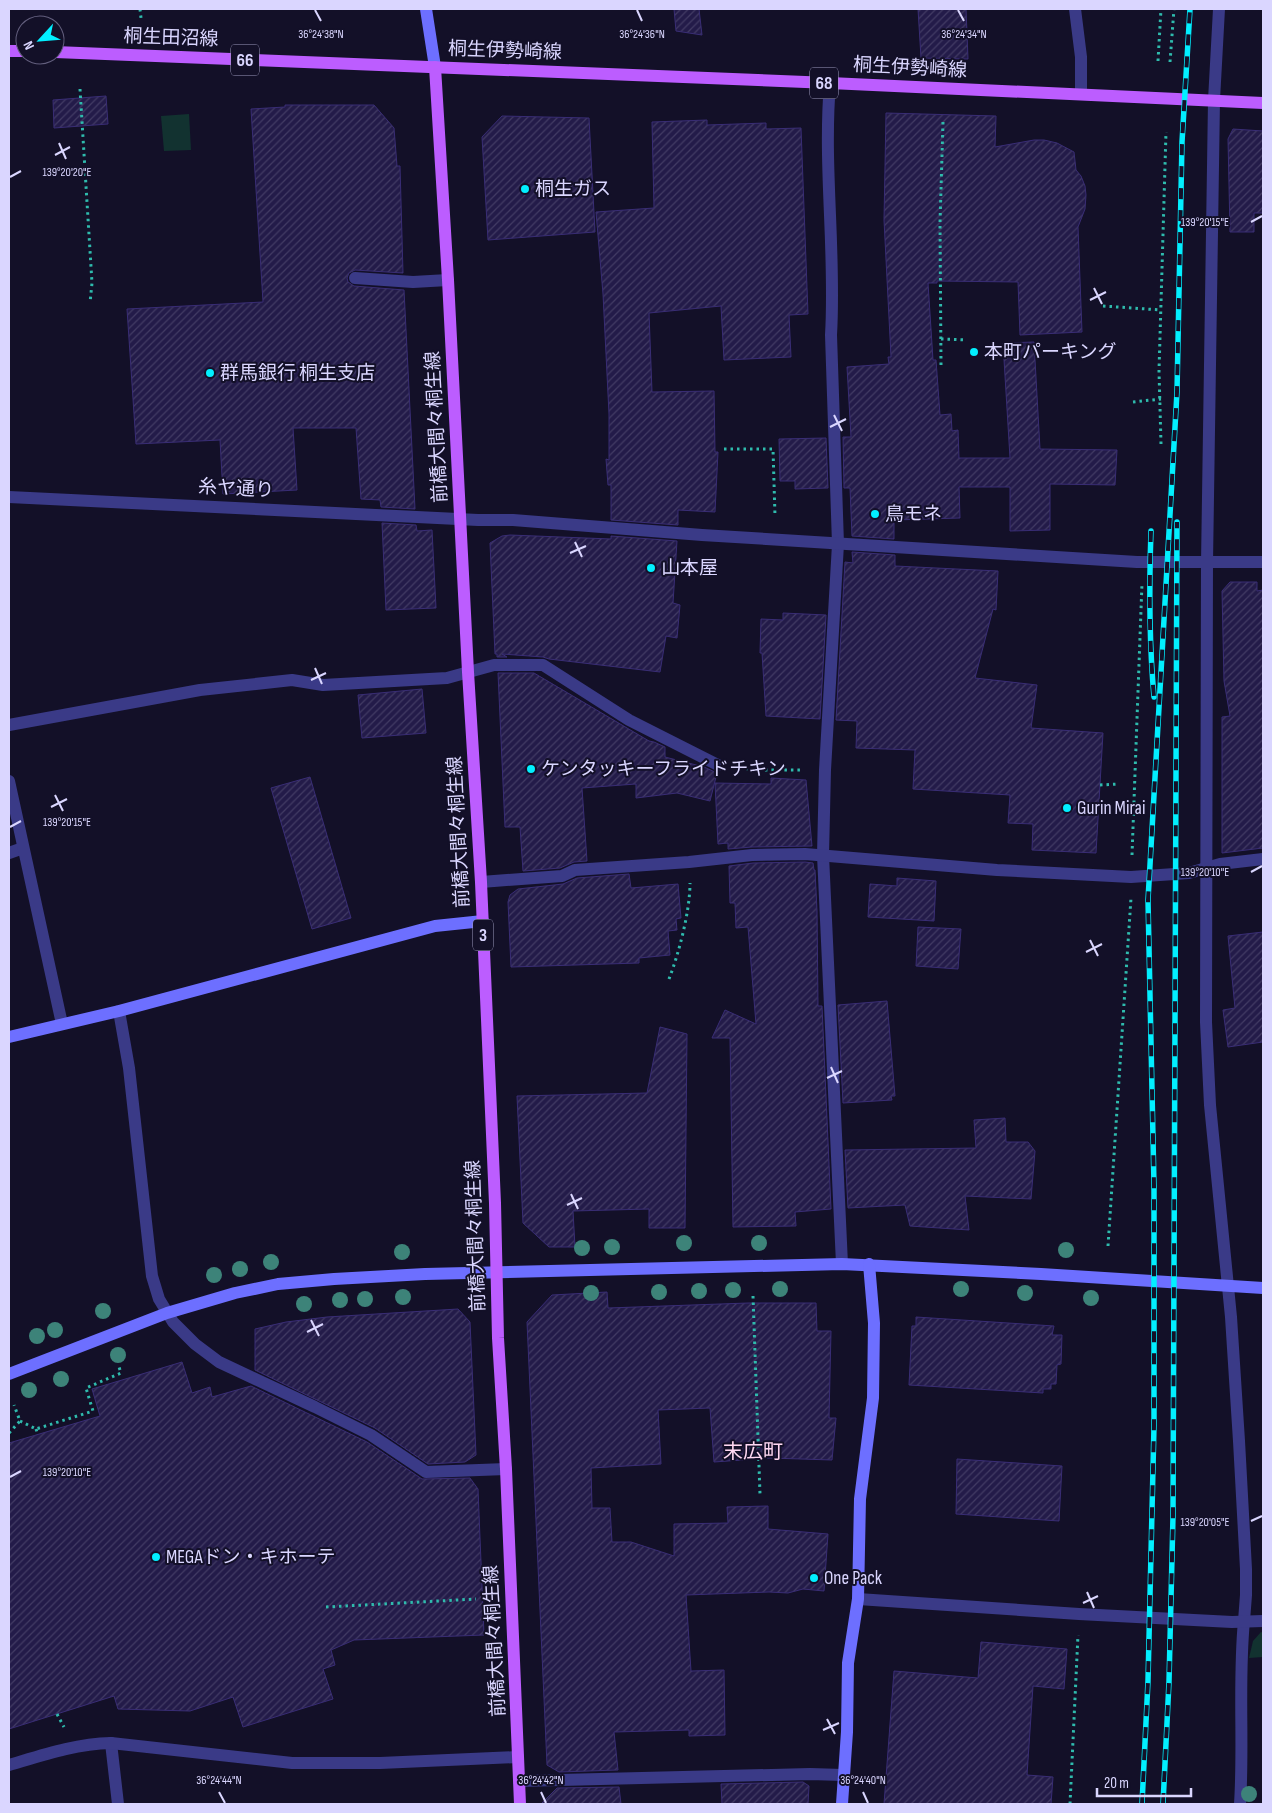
<svg xmlns="http://www.w3.org/2000/svg" width="1272" height="1813" font-family="'Sofia Sans Condensed','Noto Sans JP',sans-serif">
	<style>
		.green { fill: #123230 }
		.building { fill: url(#building-hatch); stroke: #392d75 }
		.lines { fill: none; stroke-linecap: round; stroke-linejoin: round }
		.path { stroke: #2fbbad; stroke-width: 3; stroke-dasharray: 2.5 4; stroke-linecap: butt }
		.lane { stroke: #3a3a87; stroke-width: 12 }
		.street { stroke: #3a3a87; stroke-width: 12 }
		.secondary { stroke: #6d6fff; stroke-width: 12 }
		.primary { stroke: #bc5dff; stroke-width: 12 }
		.rail-casing { stroke: #02efff; stroke-width: 5.5 }
		.rail { stroke: #131028; stroke-width: 4; stroke-dasharray: 11; stroke-linecap: butt }
		.tree { fill: #3d8379 }
		.ticks { fill: none; stroke: #dad6ff; stroke-width: 2 }
		.poi-dot { fill: #02efff; stroke: #131028; stroke-width: 2 }
		.labels { text-anchor: middle; dominant-baseline: central; stroke-width: 4; stroke-linejoin: round; paint-order: stroke }
		.shield { fill: #131028; stroke: #9e9bbe; stroke-width: 1 }
		.shield-label { font-size: 18px; font-weight: bold; fill: #dad6ff }
		.street-label { font-size: 19px; fill: #dad6ff; stroke: #131028 }
		.poi-label { font-size: 19px; fill: #dad6ff; stroke: #131028; text-anchor: start }
		.neighbourhood-label { font-size: 20px; fill: #ffd8f2; stroke: #131028 }
		.ticks-label { font-size: 12px; text-anchor: middle; fill: #dad6ff; stroke: #131028; stroke-width: 4; stroke-linejoin: round; paint-order: stroke }
	</style>
	<defs>
		<pattern id="building-hatch" width="6" height="6" patternUnits="userSpaceOnUse" patternTransform="scale(1.25)"><rect width="6" height="6" fill="#231b49"/><path d="M-1 1l2-2M0 6l6-6M5 7l2-2" fill="none" stroke="#423b64"/></pattern>
	</defs>
	<rect width="100%" height="100%" fill="#131028"/>
	<!-- green -->
	<g class="green">
		<polygon points="189,114 191,150 164,151 161,116"/>
		<polygon points="1261,1632 1263,1633 1263,1657 1249,1658 1253,1641"/>
	</g>
	<!-- building -->
	<g class="building">
		<polygon points="674,9 699,9 702,35 676,31"/>
		<polygon points="918,9 966,9 968,59 921,58"/>
		<polygon points="106,96 108,124 54,128 53,100"/>
		<polygon points="285,105 374,105 394,128 397,166 400,166 403,273 355,270 349,273 347,278 348,282 354,286 404,290 415,509 381,507 380,500 361,499 356,428 293,428 297,490 223,494 220,440 136,444 127,309 263,302 251,109 285,107"/>
		<polygon points="886,113 996,116 995,147 1034,140 1044,140 1057,143 1074,152 1076,170 1081,176 1085,186 1086,195 1085,209 1078,227 1082,332 1020,335 1018,282 937,281 937,283 928,283 933,360 936,360 940,415 951,414 952,431 958,430 959,458 1010,458 1003,343 1034,342 1040,449 1117,450 1115,485 1050,484 1050,530 1010,531 1010,487 959,487 960,518 894,520 894,539 852,536 850,488 844,488 843,437 851,437 847,367 889,364 888,357 891,357 884,220"/>
		<polygon points="502,116 589,118 595,232 488,240 482,137"/>
		<polygon points="707,120 707,125 766,123 766,129 801,128 808,314 789,315 791,357 724,360 721,306 649,313 652,392 714,391 715,452 718,452 715,512 678,510 678,525 611,520 611,485 608,485 606,459 609,460 609,414 603,294 596,212 654,208 652,122"/>
		<polygon points="1233,129 1263,131 1263,213 1254,213 1254,232 1230,232 1228,139"/>
		<polygon points="826,438 828,488 795,489 795,481 780,481 779,439"/>
		<polygon points="382,523 416,525 417,531 432,530 436,608 386,610"/>
		<polygon points="510,535 611,539 611,536 677,541 673,603 680,605 677,638 666,636 660,672 549,659 543,657 502,654 507,657 497,657 497,654 495,654 490,543 502,536"/>
		<polygon points="852,552 895,555 895,566 998,571 996,610 993,609 975,678 1037,685 1031,728 1103,733 1096,853 1032,850 1033,824 1008,823 1010,795 913,789 915,750 856,748 857,721 836,720 845,562 853,563"/>
		<polygon points="1230,582 1257,582 1257,591 1263,590 1263,848 1222,853 1222,717 1230,716 1224,681 1222,591"/>
		<polygon points="783,613 826,615 820,719 766,716 762,653 760,653 761,619 783,620"/>
		<polygon points="498,673 534,673 649,741 654,742 665,747 665,757 704,767 717,773 710,801 677,793 636,798 636,784 582,788 587,861 574,862 560,868 523,871 520,827 505,827"/>
		<polygon points="422,689 426,733 362,738 358,695"/>
		<polygon points="310,777 351,918 312,929 271,788"/>
		<polygon points="771,778 806,780 812,846 752,847 728,849 728,843 718,844 715,783 771,784"/>
		<polygon points="805,862 813,863 814,870 815,870 817,911 818,1006 822,1006 831,1209 795,1212 796,1226 733,1227 730,1038 712,1038 725,1010 756,1024 748,927 736,928 735,903 730,903 729,866 753,863"/>
		<polygon points="629,874 631,888 678,884 681,918 676,919 677,930 668,931 670,955 639,958 639,963 511,967 508,902 510,895 518,889 563,884 577,878"/>
		<polygon points="897,878 936,881 934,921 868,917 870,884 897,886"/>
		<polygon points="918,927 961,929 958,969 916,966"/>
		<polygon points="1263,932 1263,1042 1228,1047 1223,1010 1235,1008 1228,936"/>
		<polygon points="887,1001 895,1096 891,1096 892,1100 843,1103 838,1005"/>
		<polygon points="660,1027 687,1034 685,1228 649,1228 649,1209 573,1211 575,1247 549,1247 523,1223 517,1096 647,1093"/>
		<polygon points="1005,1118 1006,1142 1028,1142 1035,1151 1031,1199 965,1196 969,1230 910,1226 905,1205 848,1208 845,1150 976,1148 974,1120"/>
		<polygon points="607,1292 608,1308 748,1303 816,1303 817,1331 831,1331 829,1418 836,1418 832,1460 770,1458 714,1462 710,1408 658,1410 661,1464 591,1468 592,1508 610,1508 612,1542 631,1542 674,1556 674,1524 728,1523 727,1507 768,1506 768,1529 828,1534 824,1591 803,1589 788,1593 769,1592 686,1595 691,1671 724,1670 725,1735 689,1736 689,1730 614,1732 618,1770 559,1772 547,1765 527,1322 552,1295"/>
		<polygon points="458,1309 470,1322 476,1455 465,1462 428,1464 375,1428 255,1370 255,1329 286,1322 327,1317"/>
		<polygon points="916,1317 1054,1326 1052,1335 1062,1335 1061,1364 1057,1365 1056,1384 1051,1384 1051,1389 1043,1389 1043,1393 909,1385 912,1326 916,1326"/>
		<polygon points="182,1362 192,1393 210,1387 212,1397 251,1386 367,1442 422,1479 470,1478 478,1489 484,1635 354,1640 331,1650 335,1665 323,1669 333,1699 243,1727 233,1697 190,1711 118,1709 114,1696 9,1729 9,1443 100,1416 92,1389"/>
		<polygon points="957,1459 1062,1466 1059,1521 956,1514"/>
		<polygon points="981,1642 1067,1649 1064,1689 1033,1686 1027,1775 1053,1777 1051,1804 884,1804 894,1671 978,1678"/>
		<polygon points="803,1782 809,1786 808,1804 722,1804 721,1784"/>
		<polygon points="619,1787 621,1804 541,1804 557,1788"/>
	</g>
	<g class="lines">
		<!-- path -->
		<g class="path">
			<polyline points="140,9 141,18"/>
			<polyline points="1158,61 1161,9"/>
			<polyline points="1170,62 1174,9"/>
			<polyline points="80,89 92,283 90,303"/>
			<polyline points="1103,306 1161,310"/>
			<polyline points="941,339 967,340"/>
			<polyline points="941,365 940,223 943,122"/>
			<polyline points="1133,402 1161,399"/>
			<polyline points="1161,444 1159,371 1166,132"/>
			<polyline points="724,449 773,449 775,516"/>
			<polyline points="739,768 762,770 802,770"/>
			<polyline points="1100,785 1119,784"/>
			<polyline points="1132,855 1142,583"/>
			<path d="M669 979C679 953 690 911 690 883"/>
			<polyline points="1108,1246 1131,898"/>
			<polyline points="753,1296 760,1494"/>
			<polyline points="20,1421 36,1429 93,1411 86,1388 121,1373 118,1364"/>
			<polyline points="36,1429 38,1435"/>
			<polyline points="9,1433 20,1421 14,1405"/>
			<polyline points="326,1607 476,1599"/>
			<polyline points="57,1714 64,1727"/>
			<polyline points="1070,1804 1078,1635"/>
		</g>
		<!-- lane -->
		<g class="lane">
			<polyline points="1075,9 1081,57 1081,94"/>
			<polyline points="355,278 413,282 448,280"/>
			<polyline points="838,544 825,770 823,855 842,1264"/>
			<polyline points="9,725 200,690 292,680 323,685 447,678 494,665 543,665 629,720 718,765"/>
			<polyline points="9,853 23,848"/>
			<polyline points="481,882 562,876 575,870 689,862 752,855 805,854 997,870 1131,877 1189,873 1220,864 1263,859"/>
			<polyline points="119,1011 129,1068 152,1276 159,1299 173,1322 195,1344 219,1362 315,1407 371,1435 426,1472 506,1469"/>
			<polyline points="111,1743 118,1804"/>
			<polyline points="519,1781 810,1774 843,1775"/>
			<path d="M1240 1804C1244 1743 1238 1682 1244 1621"/>
		</g>
		<!-- street -->
		<g class="street">
			<polyline points="1219,9 1214,100 1207,563 1206,1022 1210,1105 1231,1317 1239,1441 1246,1569 1246,1595 1244,1621"/>
			<path d="M830 83C823 167 836 251 831 335L838 544"/>
			<polyline points="9,497 478,520 513,520 702,535 1137,562 1263,562"/>
			<polyline points="9,781 62,1024"/>
			<polyline points="858,1599 1079,1614 1232,1622 1263,1621"/>
			<path d="M9 1765C43 1755 75 1744 111 1743L292 1763H380L518 1757"/>
		</g>
		<!-- secondary -->
		<g class="secondary">
			<polyline points="426,9 435,67"/>
			<polyline points="9,1037 119,1011 435,926 483,921"/>
			<polyline points="9,1374 167,1313 235,1293 278,1284 334,1279 425,1274 842,1264 1041,1274 1263,1288"/>
			<polyline points="842,1804 847,1732 848,1663 858,1599 860,1499 873,1398 874,1323 869,1264"/>
		</g>
		<!-- primary -->
		<g class="primary">
			<polyline points="9,51 25,51"/>
			<polyline points="55,52 830,83 1263,103"/>
			<polyline points="435,67 448,280 468,672 481,882 495,1203 498,1338 506,1469 520,1804"/>
		</g>
		<!-- rail casing -->
		<g class="rail-casing">
			<g id="rail">
				<path d="M1151 531C1149 587 1149 641 1154 697"/>
				<polyline points="1142,1804 1148,1681 1154,1426 1154,1185 1148,900 1177,392 1182,142 1190,9"/>
				<polyline points="1163,1804 1169,1682 1173,1516 1177,522"/>
			</g>
		</g>
		<!-- rail -->
		<use href="#rail" class="rail"/>
	</g>
	<!-- trees -->
	<g class="tree">
		<circle cx="684" cy="1243" r="8"/>
		<circle cx="759" cy="1243" r="8"/>
		<circle cx="612" cy="1247" r="8"/>
		<circle cx="582" cy="1248" r="8"/>
		<circle cx="1066" cy="1250" r="8"/>
		<circle cx="402" cy="1252" r="8"/>
		<circle cx="271" cy="1262" r="8"/>
		<circle cx="240" cy="1269" r="8"/>
		<circle cx="214" cy="1275" r="8"/>
		<circle cx="780" cy="1289" r="8"/>
		<circle cx="961" cy="1289" r="8"/>
		<circle cx="733" cy="1290" r="8"/>
		<circle cx="699" cy="1291" r="8"/>
		<circle cx="659" cy="1292" r="8"/>
		<circle cx="591" cy="1293" r="8"/>
		<circle cx="1025" cy="1293" r="8"/>
		<circle cx="403" cy="1297" r="8"/>
		<circle cx="1091" cy="1298" r="8"/>
		<circle cx="365" cy="1299" r="8"/>
		<circle cx="340" cy="1300" r="8"/>
		<circle cx="304" cy="1304" r="8"/>
		<circle cx="103" cy="1311" r="8"/>
		<circle cx="55" cy="1330" r="8"/>
		<circle cx="37" cy="1336" r="8"/>
		<circle cx="118" cy="1355" r="8"/>
		<circle cx="61" cy="1379" r="8"/>
		<circle cx="29" cy="1390" r="8"/>
		<circle cx="1249" cy="1794" r="8"/>
	</g>
	<!-- ticks -->
	<path class="ticks" d="M315 10 321 21M637 10 642 21M958 10 964 21M59 143 66 159M55 155 70 147M10 177 21 171M1251 222 1262 216M1094 288 1102 304M1090 300 1106 292M834 415 842 431M830 427 846 419M575 542 582 557M570 553 586 546M315 668 322 684M311 680 326 673M55 795 63 811M51 807 67 799M10 827 21 821M1251 872 1262 866M1090 940 1098 956M1086 952 1102 944M831 1067 838 1083M827 1078 842 1071M571 1194 578 1209M567 1205 582 1198M311 1320 319 1336M307 1332 323 1324M10 1477 21 1471M1251 1521 1262 1516M1087 1592 1094 1608M1083 1603 1098 1596M827 1719 835 1734M823 1730 839 1723M219 1792 225 1803M541 1792 546 1803M863 1792 868 1803"/>
	<!-- markers -->
	<g class="poi-dot">
		<circle cx="525" cy="189" r="5"/>
		<circle cx="974" cy="352" r="5"/>
		<circle cx="210" cy="373" r="5"/>
		<circle cx="875" cy="514" r="5"/>
		<circle cx="651" cy="568" r="5"/>
		<circle cx="531" cy="769" r="5"/>
		<circle cx="1067" cy="808" r="5"/>
		<circle cx="156" cy="1557" r="5"/>
		<circle cx="814" cy="1578" r="5"/>
	</g>
	<g class="labels">
		<!-- shield labels -->
		<g class="shield">
			<rect x="231" y="44.5" width="28" height="31" rx="4"/>
			<rect x="810" y="67.5" width="28" height="31" rx="4"/>
			<rect x="473" y="919.5" width="20" height="31" rx="4"/>
		</g>
		<g class="shield-label">
			<text x="245" y="60">66</text>
			<text x="824" y="83">68</text>
			<text x="483" y="935">3</text>
		</g>
		<!-- street labels -->
		<g class="street-label">
			<text transform="translate(171 38) rotate(2)">桐生田沼線</text>
			<text transform="translate(505 51) rotate(2)">桐生伊勢崎線</text>
			<text transform="translate(910 68) rotate(3)">桐生伊勢崎線</text>
			<text transform="translate(437 427) rotate(-93)">前橋大間々桐生線</text>
			<text transform="translate(236 489) rotate(3)">糸ヤ通り</text>
			<text transform="translate(459 832) rotate(-93)">前橋大間々桐生線</text>
			<text transform="translate(476 1236) rotate(-92)">前橋大間々桐生線</text>
			<text transform="translate(495 1641) rotate(-93)">前橋大間々桐生線</text>
		</g>
		<!-- poi labels -->
		<g class="poi-label">
			<text x="535" y="189">桐生ガス</text>
			<text x="984" y="352">本町パーキング</text>
			<text x="220" y="373">群馬銀行 桐生支店</text>
			<text x="885" y="514">鳥モネ</text>
			<text x="661" y="568">山本屋</text>
			<text x="541" y="769">ケンタッキーフライドチキン</text>
			<text x="1077" y="808">Gurin Mirai</text>
			<text x="166" y="1557">MEGAドン・キホーテ</text>
			<text x="824" y="1578">One Pack</text>
		</g>
		<!-- neighbourhood labels -->
		<g class="neighbourhood-label">
			<text x="753" y="1452">末広町</text>
		</g>
	</g>
	<g class="ticks-label">
		<text x="964" y="38">36°24'34"N</text>
		<text x="321" y="38">36°24'38"N</text>
		<text x="642" y="38">36°24'36"N</text>
		<text x="67" y="176">139°20'20"E</text>
		<text x="1205" y="226">139°20'15"E</text>
		<text x="67" y="826">139°20'15"E</text>
		<text x="1205" y="876">139°20'10"E</text>
		<text x="67" y="1476">139°20'10"E</text>
		<text x="1205" y="1526">139°20'05"E</text>
		<text x="219" y="1784">36°24'44"N</text>
		<text x="541" y="1784">36°24'42"N</text>
		<text x="863" y="1784">36°24'40"N</text>
	</g>
	<!-- border -->
	<rect width="1272" height="1813" fill="none" stroke="#dad6ff" stroke-width="20"/>
	<!-- north arrow -->
	<g transform="translate(40 40) rotate(244)"><circle r="24" fill="#131028" stroke="#635f7e"/>
	<path d="M0-4L9 19L0 12L-9 19Z" fill="#02efff"/>
	<text y="-8" font-size="14" font-weight="bold" text-anchor="middle" fill="#dad6ff">N</text>
	</g>
	<!-- scale -->
	<path d="M1097 1788v8h94v-8" fill="none" stroke="#dad6ff" stroke-width="2.5"/>
	<text x="1104" y="1788" font-size="15" fill="#dad6ff" stroke="#131028" stroke-width="4" paint-order="stroke">20 m</text>
</svg>
